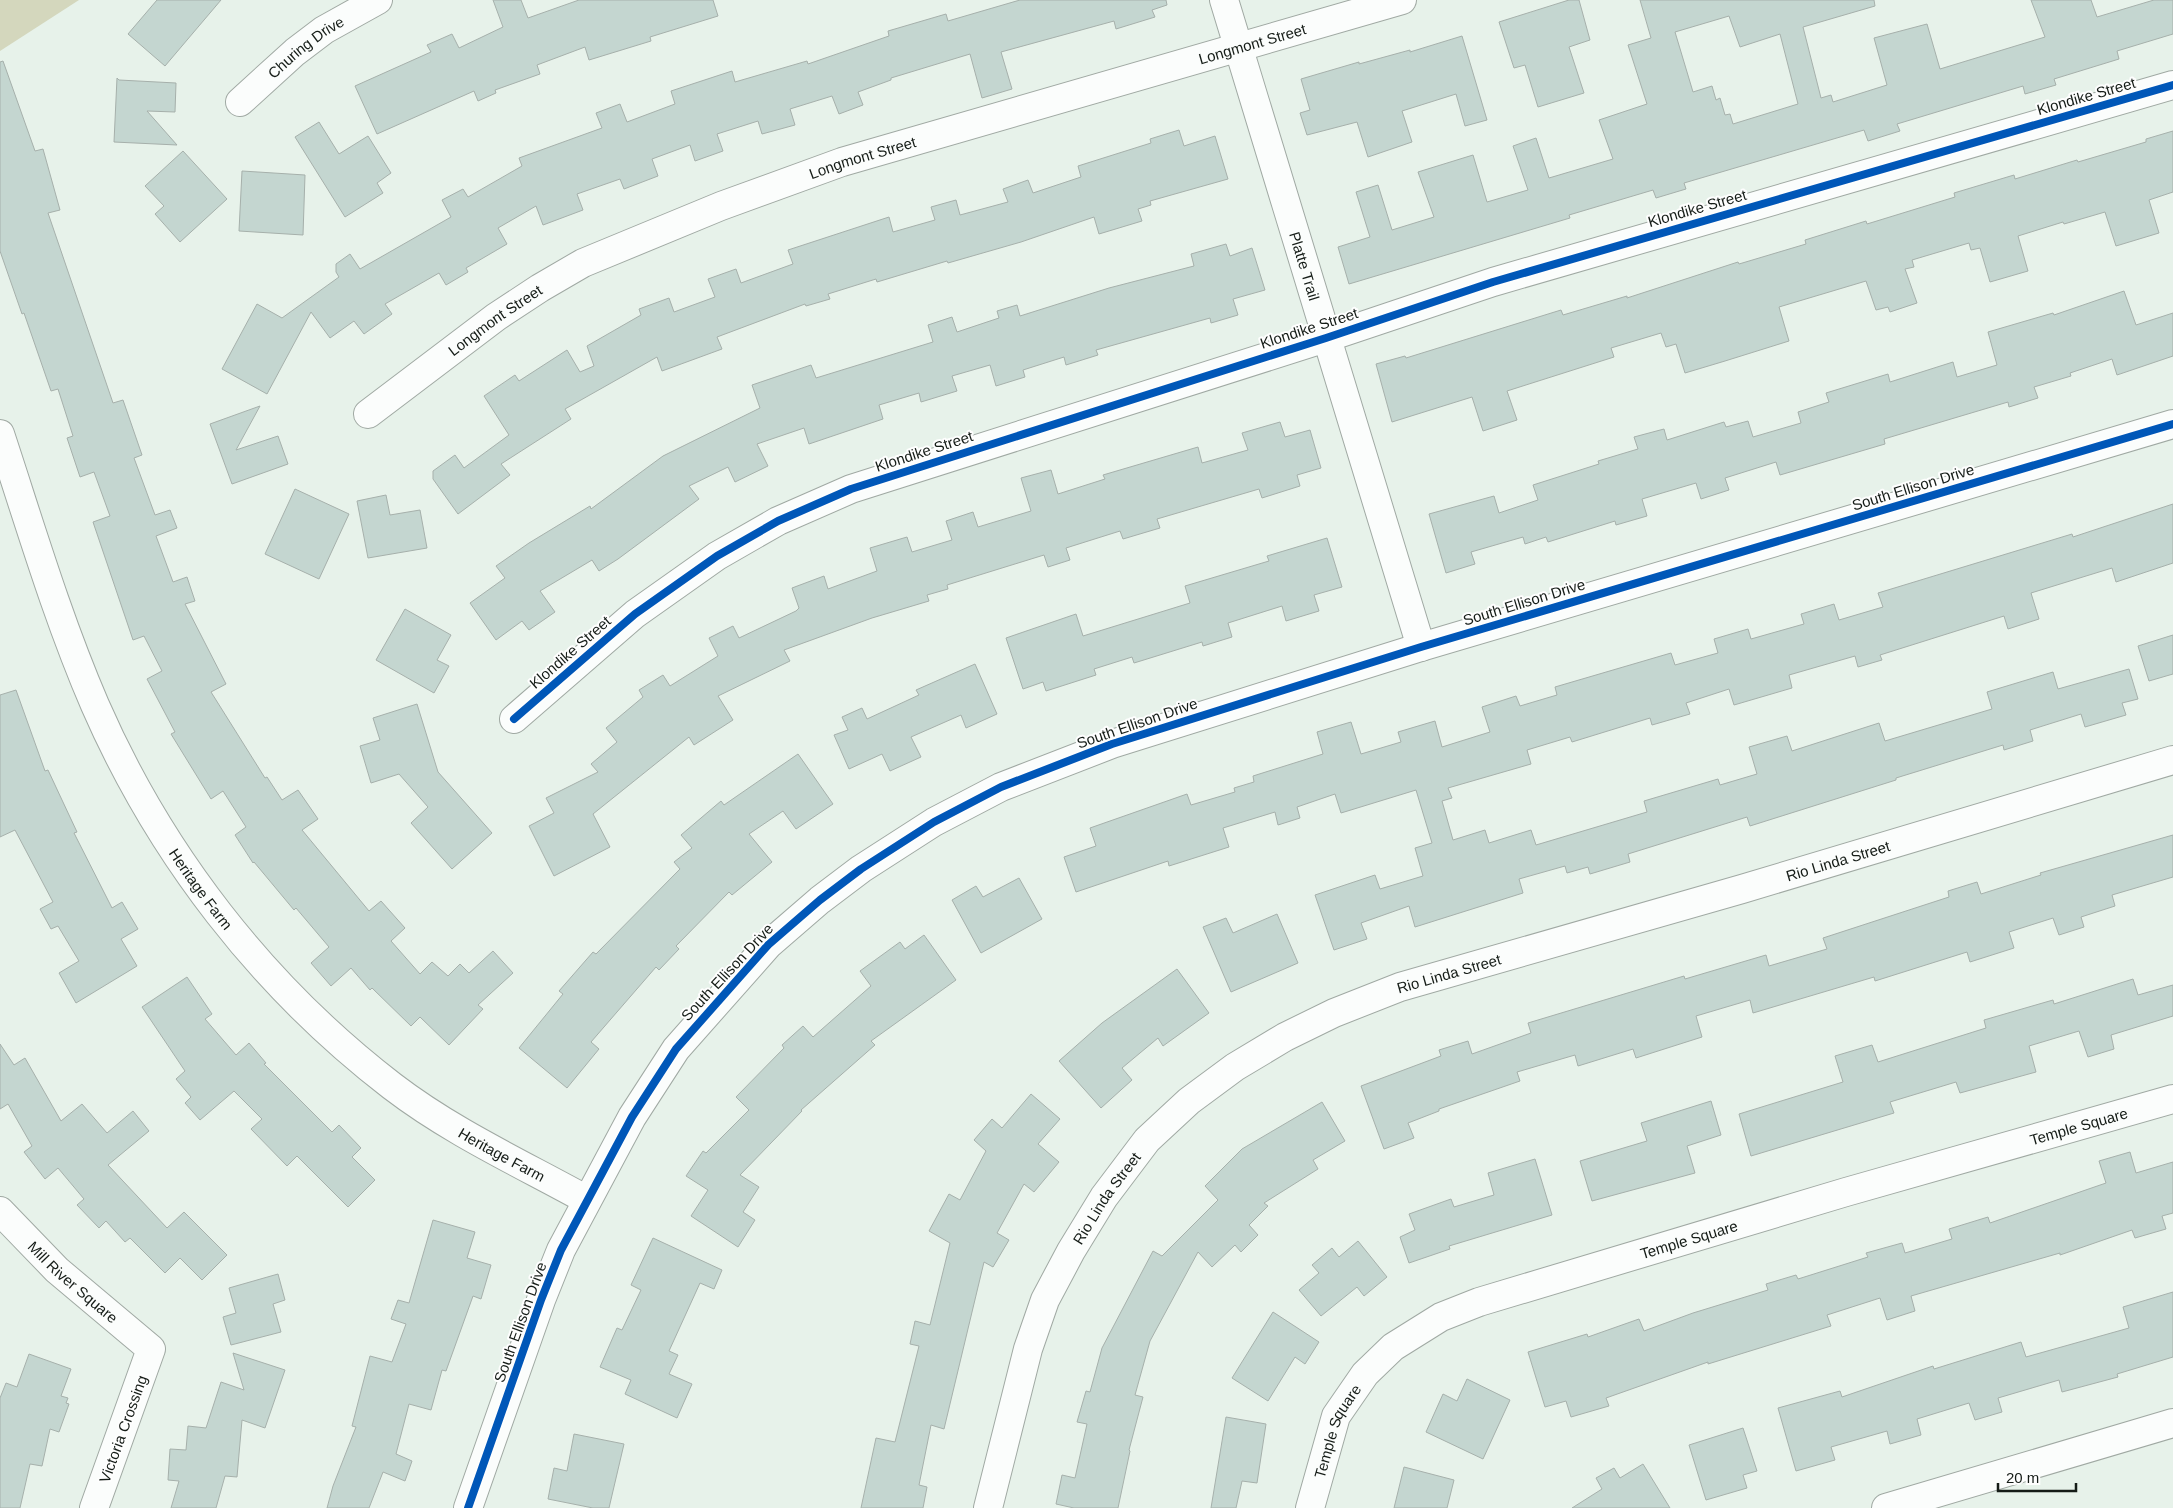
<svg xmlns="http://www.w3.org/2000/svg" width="2173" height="1508" font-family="Arial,sans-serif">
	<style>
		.green { fill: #d4d7bd }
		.building { fill: #c4d6d0; stroke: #a6b0ab; fill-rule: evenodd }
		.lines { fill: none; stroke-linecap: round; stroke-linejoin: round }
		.street-casing { stroke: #a0a9a3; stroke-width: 30 }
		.secondary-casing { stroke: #a0a9a3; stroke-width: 30 }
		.street { stroke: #fbfdfc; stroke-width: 28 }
		.secondary { stroke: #fbfdfc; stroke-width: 28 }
		.cycleway-casing { stroke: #fefefe; stroke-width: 11 }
		.cycleway { stroke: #0057b8; stroke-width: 8 }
		.labels { text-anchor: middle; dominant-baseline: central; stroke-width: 4; stroke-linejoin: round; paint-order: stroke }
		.street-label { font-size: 15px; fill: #151c17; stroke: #fefefe }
	</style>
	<rect width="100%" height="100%" fill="#e7f2ea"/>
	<!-- green -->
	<polygon class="green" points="0,0 79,0 0,51"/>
	<!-- building -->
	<g class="building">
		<polygon points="157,0 221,0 165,66 128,34"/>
		<polygon points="493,0 521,0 528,18 579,0 713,0 718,16 650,37 651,41 589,60 585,47 537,65 540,74 495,90 496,93 478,101 474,91 377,134 355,86 431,52 427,45 452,34 459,48 503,27"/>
		<polygon points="1020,0 1166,0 1167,5 1152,10 1155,17 1116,29 1114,21 1001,52 1012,89 982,98 970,54 891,78 891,80 858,92 863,105 839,114 832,96 790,109 795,125 762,134 758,121 717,134 723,151 695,161 690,145 652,159 658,176 624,189 620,179 577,194 583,210 543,225 536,206 498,228 507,244 466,268 468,272 446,285 439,273 385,304 392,314 364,334 354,321 330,338 311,312 267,394 222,369 257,304 282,318 339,277 336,272 336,264 350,254 360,269 451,217 442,200 463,189 468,197 522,166 519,158 602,128 596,113 620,104 627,122 675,104 671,91 732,71 735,82 807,61 808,64 889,36 888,31 946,14 948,21"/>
		<polygon points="1569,0 1579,0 1590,40 1569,47 1584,93 1538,107 1525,65 1514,68 1499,22"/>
		<path d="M1640 0H1874L1875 6 1803 27 1821 98 1831 95 1833 102 1887 85 1874 38 1927 24 1940 69 2045 37 2031 0H2091L2097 17 2154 0H2173V34L2117 51 2119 59 2054 79 2056 85 2025 94 2023 86 1897 124 1900 131 1868 141 1864 130 1684 183 1686 189 1656 198 1653 190 1569 215 1570 218 1349 284 1338 247 1370 237 1356 192 1378 185 1392 230 1434 217 1418 172 1473 155 1487 202 1528 190 1513 146 1536 138 1549 178 1613 159 1599 120 1647 104 1628 45 1651 38ZM1729 16 1740 47 1780 34 1798 104 1733 124 1730 114 1725 115 1720 98 1716 100 1712 86 1693 92 1675 32Z"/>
		<polygon points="1462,36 1487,120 1465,126 1456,94 1402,111 1412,142 1368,157 1357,122 1307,135 1300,113 1310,110 1301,79 1359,62 1359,64 1410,50 1410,52"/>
		<polygon points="3,61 35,151 43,149 60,210 48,213 113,403 123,400 142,455 134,458 155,515 170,510 177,528 156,536 173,582 187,577 195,601 185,604 226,684 211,692 265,778 267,777 282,800 298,790 318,819 302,830 369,911 381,901 405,928 391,941 420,974 432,962 448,976 460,964 469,973 493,951 513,973 478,1005 483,1009 449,1045 420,1017 411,1026 372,988 370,990 351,968 331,986 311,963 329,947 296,908 294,910 254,862 253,863 235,835 246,827 223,791 211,799 171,734 175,732 147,679 162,671 144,636 133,640 93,522 110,516 94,472 80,477 67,438 73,436 58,389 51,391 24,313 22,314 0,251 0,62"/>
		<polygon points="117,78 119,80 176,83 175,112 147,111 177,145 114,142"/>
		<polygon points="319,122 339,154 368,136 391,173 377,183 383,193 345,217 295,137"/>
		<polygon points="1179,130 1184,146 1215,136 1228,179 1150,201 1151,205 1138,209 1142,221 1099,234 1094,217 1021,242 948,263 947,261 877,282 876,279 828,294 830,299 806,306 805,304 717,337 722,349 662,371 657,357 565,409 571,419 501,464 510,475 458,514 433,479 433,471 455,455 464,468 509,435 484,396 515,375 519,381 567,350 580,372 594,366 587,346 641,315 639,309 669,298 674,312 715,297 708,279 736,269 741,283 793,264 788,250 889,217 893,232 935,220 931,207 956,200 960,215 1008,202 1003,189 1028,180 1033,193 1081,177 1078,166 1151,143 1150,139"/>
		<polygon points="2173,131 2173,192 2149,200 2159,233 2116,246 2105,212 2064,224 2063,222 2018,236 2028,271 1990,282 1980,248 1971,250 1969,243 1912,260 1914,267 1905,269 1917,303 1890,312 1888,307 1876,310 1866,281 1779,307 1789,341 1725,361 1685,373 1676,344 1666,347 1661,333 1611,348 1614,357 1507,391 1517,420 1483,431 1472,397 1392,422 1376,364 1405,356 1406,358 1561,310 1563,315 1627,296 1627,298 1738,262 1739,264 1806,244 1805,240 1866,221 1867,224 1955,197 1954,193 2014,175 2015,179 2077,160 2078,162 2146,142 2146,139"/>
		<polygon points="183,151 227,199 180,242 155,214 164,206 145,186"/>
		<polygon points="242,171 305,175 303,235 239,231"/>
		<polygon points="1226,244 1230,256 1252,248 1265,290 1233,299 1238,315 1211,323 1210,318 1096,350 1098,355 1066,365 1064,357 1023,370 1025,377 996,386 990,365 952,376 957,391 921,402 919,393 879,405 883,419 809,444 804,428 757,444 768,466 735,482 728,467 689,486 699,499 618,559 599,571 592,560 540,591 555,612 529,630 522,621 496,640 470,603 505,578 496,566 529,543 590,506 591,509 663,456 760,408 752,385 811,365 816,378 933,342 928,325 952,317 957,332 999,318 997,311 1017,305 1020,316 1109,288 1194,266 1191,254"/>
		<polygon points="2124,291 2136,325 2173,313 2173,356 2117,375 2112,359 2070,373 2071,376 2034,387 2038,398 2009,407 2008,402 1884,439 1885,444 1780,475 1776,462 1725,478 1729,490 1701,499 1696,483 1642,499 1647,516 1616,525 1615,521 1548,542 1546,537 1525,544 1523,537 1471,552 1475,564 1446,573 1429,514 1494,496 1499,513 1538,500 1533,485 1599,464 1598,461 1638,449 1634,437 1664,429 1667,440 1724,422 1726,427 1748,421 1753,437 1801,423 1798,412 1829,402 1826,393 1888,374 1890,382 1953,362 1957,377 1997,365 1988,332 2053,313 2054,315"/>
		<polygon points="260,406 236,450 278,436 288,464 232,484 210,424"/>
		<polygon points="1280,422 1285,437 1310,430 1321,468 1297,475 1300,486 1262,498 1259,489 1157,519 1160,528 1123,539 1120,531 1066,548 1070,560 1048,567 1044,555 947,585 948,589 927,595 929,601 872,618 784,650 790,661 718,696 733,720 694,745 689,737 593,814 610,847 554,876 529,826 554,813 546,798 598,772 591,764 617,742 606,728 643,697 639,690 663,675 670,686 718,656 709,638 733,626 739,638 796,611 799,608 792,588 824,576 828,589 877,571 870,548 907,537 912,552 952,540 946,521 973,512 978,527 1031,511 1021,478 1051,470 1058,494 1105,479 1103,475 1198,447 1202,463 1248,450 1242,433"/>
		<polygon points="295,489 349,514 319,579 265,554"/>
		<polygon points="386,495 390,515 420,510 427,548 368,558 357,501"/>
		<polygon points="2173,504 2173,563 2116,582 2112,568 2031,593 2039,619 2008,629 2004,616 1880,655 1882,660 1858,667 1855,656 1789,675 1792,688 1734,705 1729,689 1686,703 1690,714 1652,725 1650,718 1572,742 1570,737 1527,750 1531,764 1448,788 1452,798 1442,801 1453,840 1485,830 1489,843 1531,830 1536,845 1647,812 1644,801 1718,779 1720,785 1757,774 1749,747 1787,736 1792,751 1879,723 1885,741 1992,709 1987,692 2053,672 2058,689 2129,669 2138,699 2122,703 2126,715 2085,727 2081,714 2030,730 2033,741 2004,750 2003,745 1896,778 1896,780 1750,826 1747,817 1628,854 1630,862 1590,874 1588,867 1567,873 1565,866 1519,879 1523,893 1415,927 1409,906 1361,923 1367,939 1334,950 1315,895 1375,875 1380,889 1423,876 1415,848 1432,843 1416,790 1341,813 1335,794 1297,807 1300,818 1278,825 1275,812 1223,828 1229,847 1169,866 1168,861 1076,892 1064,857 1096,846 1090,828 1187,794 1191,805 1235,792 1234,788 1254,782 1253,776 1323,754 1317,732 1351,722 1361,754 1401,742 1398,732 1435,721 1442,747 1490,732 1482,707 1516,696 1520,706 1557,695 1555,687 1671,653 1675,665 1718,653 1714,639 1748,629 1751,639 1804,624 1801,614 1834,604 1839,620 1883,607 1878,593 2072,534 2073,537"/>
		<polygon points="1327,538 1342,587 1314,595 1319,611 1286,621 1282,606 1228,623 1232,637 1203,646 1202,642 1134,663 1132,657 1094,669 1096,675 1046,691 1043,682 1023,689 1006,638 1076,614 1083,636 1190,603 1185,586 1269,561 1267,556"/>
		<polygon points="405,609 451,635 437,660 449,666 434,693 376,660"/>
		<polygon points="2173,635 2173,674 2149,681 2138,646"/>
		<polygon points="975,664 997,714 966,728 961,715 911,737 921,757 890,771 882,754 849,769 834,735 848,730 842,717 862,708 867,719 919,695 916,690"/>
		<polygon points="16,690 45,771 48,770 62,800 77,832 74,833 112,908 122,902 138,929 121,939 137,966 76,1003 59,973 79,961 58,926 51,929 40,909 53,902 15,830 0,837 0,695"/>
		<polygon points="417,704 438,772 492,833 452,869 411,823 428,807 399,774 371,783 360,746 380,740 373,718"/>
		<polygon points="798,754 833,804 796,829 783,811 749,834 772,862 732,895 729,892 676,946 679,949 659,970 656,967 591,1042 599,1049 567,1088 519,1048 563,994 559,991 593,952 596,954 680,869 674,862 692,848 681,835 721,801 724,805"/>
		<polygon points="2173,835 2173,877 2112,895 2115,906 2081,917 2084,927 2059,935 2053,918 2009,932 2014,948 1970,962 1967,952 1875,981 1874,977 1753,1013 1750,1000 1696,1016 1702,1037 1636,1058 1633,1049 1578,1066 1575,1055 1517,1072 1520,1081 1439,1109 1439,1111 1408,1123 1414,1138 1384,1149 1361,1086 1441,1056 1439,1050 1468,1041 1472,1054 1531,1033 1528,1023 1684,976 1685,979 1766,955 1769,966 1827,949 1823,938 1949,897 1948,891 1977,882 1981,894 2041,875 2040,873"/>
		<polygon points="1019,878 1042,919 981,953 952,900 976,886 983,897"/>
		<polygon points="1277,914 1298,963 1231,992 1203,927 1226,918 1233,933"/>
		<polygon points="924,935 956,980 871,1041 875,1045 801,1110 802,1111 740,1175 759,1187 743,1212 755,1220 738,1247 691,1216 708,1190 686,1176 703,1151 706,1153 749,1110 736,1097 784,1048 782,1045 803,1026 813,1037 871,986 860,971 900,942 905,949"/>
		<polygon points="1177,969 1209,1013 1163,1046 1158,1038 1122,1068 1132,1080 1101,1108 1059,1061 1102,1023"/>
		<polygon points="187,977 212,1014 205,1019 236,1055 249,1043 266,1063 264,1064 332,1132 339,1125 361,1148 352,1157 375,1180 348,1207 297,1156 287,1166 251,1129 262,1119 234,1091 200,1120 185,1103 191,1097 176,1079 185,1071 142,1007"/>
		<polygon points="2133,979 2138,995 2173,985 2173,1016 2111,1035 2114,1049 2088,1057 2079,1031 2029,1046 2036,1072 1960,1093 1956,1082 1890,1102 1894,1113 1751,1156 1739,1114 1843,1082 1835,1056 1872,1045 1878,1062 1986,1028 1984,1020 2053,1000 2054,1004"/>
		<polygon points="0,1044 14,1065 25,1058 61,1121 82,1104 107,1133 133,1111 149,1131 108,1165 167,1228 184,1212 227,1255 202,1280 180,1258 165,1273 130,1238 125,1242 106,1221 99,1228 77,1205 84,1199 58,1168 45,1179 24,1152 32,1146 8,1104 0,1109"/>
		<polygon points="1031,1094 1060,1119 1038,1144 1059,1162 1034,1192 1024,1184 997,1233 1009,1240 993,1267 984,1262 944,1429 931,1425 919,1485 927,1487 923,1508 861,1508 876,1438 895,1442 919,1346 910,1344 915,1321 930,1325 950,1243 929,1231 949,1194 960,1200 986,1151 974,1140 992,1119 1002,1128"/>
		<polygon points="1711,1101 1721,1135 1687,1146 1695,1173 1592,1201 1580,1161 1647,1141 1641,1123"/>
		<polygon points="1322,1102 1345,1141 1313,1160 1318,1169 1264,1203 1268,1206 1249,1225 1258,1235 1241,1252 1235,1245 1212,1267 1198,1252 1150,1341 1135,1395 1143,1397 1129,1450 1130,1451 1118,1508 1074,1508 1056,1504 1062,1475 1075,1478 1087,1424 1077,1422 1086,1391 1090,1392 1102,1348 1153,1251 1162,1256 1218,1200 1205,1186 1242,1149"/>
		<polygon points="2130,1152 2136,1173 2173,1162 2173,1213 2162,1216 2166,1229 2135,1238 2132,1230 2060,1255 2060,1253 1911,1296 1915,1311 1887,1320 1880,1298 1827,1315 1831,1326 1708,1364 1708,1362 1606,1398 1609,1406 1571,1417 1566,1401 1545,1407 1528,1352 1587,1334 1588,1337 1639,1319 1644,1331 1693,1313 1768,1290 1766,1284 1796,1275 1798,1279 1868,1257 1866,1253 1902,1243 1905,1253 1952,1239 1949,1229 1988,1217 1990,1223 2106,1183 2099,1161"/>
		<polygon points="1535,1159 1552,1215 1449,1246 1450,1249 1409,1263 1400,1237 1415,1230 1409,1214 1451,1199 1454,1207 1494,1195 1488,1173"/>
		<polygon points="433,1220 475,1232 467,1258 491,1265 481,1299 473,1296 446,1371 442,1370 431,1410 409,1404 396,1454 412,1461 405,1481 383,1472 369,1508 327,1508 333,1486 356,1427 352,1426 370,1356 392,1362 406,1324 391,1319 398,1300 409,1303"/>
		<polygon points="653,1238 722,1270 714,1289 700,1283 669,1351 678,1355 669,1374 692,1384 677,1418 625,1394 631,1380 600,1367 617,1328 622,1330 641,1290 631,1285"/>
		<polygon points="1358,1241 1387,1277 1364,1296 1357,1287 1321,1316 1299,1290 1319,1273 1312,1265 1332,1248 1339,1257"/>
		<polygon points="278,1274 285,1300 273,1304 281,1332 231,1345 223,1317 236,1313 229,1288"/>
		<polygon points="2173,1292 2173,1357 2117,1374 2118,1377 2062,1392 2059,1380 1998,1398 2002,1412 1975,1420 1969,1403 1917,1419 1921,1435 1890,1444 1887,1431 1831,1447 1835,1460 1796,1471 1778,1408 1840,1391 1842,1397 1933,1366 1934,1369 2021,1342 2026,1357 2129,1328 2123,1307"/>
		<polygon points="1273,1312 1319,1342 1305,1364 1295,1357 1268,1401 1232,1378"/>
		<polygon points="233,1353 285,1370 265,1428 242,1420 237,1477 225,1476 216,1508 171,1508 179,1481 168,1480 170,1449 186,1450 188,1426 206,1428 221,1382 244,1390"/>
		<polygon points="29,1354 71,1369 61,1396 68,1398 66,1403 69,1404 59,1432 50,1429 42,1466 30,1464 20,1508 0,1508 0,1398 6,1383 17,1387"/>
		<polygon points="1467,1379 1510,1400 1483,1459 1426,1432 1443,1394 1457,1401"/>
		<polygon points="1226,1417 1266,1424 1257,1483 1242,1481 1236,1508 1211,1508"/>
		<polygon points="1743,1428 1757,1471 1743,1475 1747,1488 1706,1500 1689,1445"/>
		<polygon points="574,1434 624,1444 609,1508 593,1508 548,1499 554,1468 567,1471"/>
		<polygon points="1643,1464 1670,1508 1572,1508 1602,1489 1596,1478 1614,1468 1620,1478"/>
		<polygon points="1404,1467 1454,1480 1447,1508 1394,1508"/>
	</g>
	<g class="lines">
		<!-- street casing -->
		<g class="street-casing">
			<g id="street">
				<path id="s1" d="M1224 0 1421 647"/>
				<path id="s2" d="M240 102 295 52 324 30 378 0"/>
				<path id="s3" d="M368 414 496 317 540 288 583 263 721 206 842 162 1402 0"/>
				<polyline points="514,719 635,614 717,556 778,521 851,489 1326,338 1493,282 2173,85"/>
				<path id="s4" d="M0 1211 57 1270 151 1349 94 1508"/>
				<path id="s5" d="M988 1508 1028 1349 1045 1300 1071 1251 1104 1197 1147 1140 1189 1101 1235 1067 1285 1037 1334 1013 1400 987 1742 889 2173 760"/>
				<path id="s6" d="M1310 1508 1336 1416 1365 1374 1393 1347 1441 1317 1479 1302 1846 1192 2173 1099"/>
				<polyline points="1886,1508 2173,1423"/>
			</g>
		</g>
		<!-- secondary casing -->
		<g class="secondary-casing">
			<g id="secondary">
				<path id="s7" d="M0 434C30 525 57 617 95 705 160 854 262 986 392 1086 452 1132 520 1163 587 1200"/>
				<polyline points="468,1508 541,1300 561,1250 632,1117 676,1049 768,945 820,900 861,869 934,822 1001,787 1112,744 1421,647 2173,424"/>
			</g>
		</g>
		<!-- street -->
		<use href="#street" class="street"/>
		<!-- secondary -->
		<use href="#secondary" class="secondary"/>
		<!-- cycleway casing -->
		<g class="cycleway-casing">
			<g id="cycleway">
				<polyline points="514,719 635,614 717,556 778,521 851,489 1326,338 1493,282 2173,85"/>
				<polyline points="468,1508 541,1300 561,1250 632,1117 676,1049 768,945 820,900 861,869 934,822 1001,787 1112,744 1421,647 2173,424"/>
			</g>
		</g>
		<!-- cycleway -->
		<use href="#cycleway" class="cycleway"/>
	</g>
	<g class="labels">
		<!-- street labels -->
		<g class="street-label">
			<text stroke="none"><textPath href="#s3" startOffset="968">Longmont Street</textPath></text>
			<text stroke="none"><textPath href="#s2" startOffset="86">Churing Drive</textPath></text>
			<text transform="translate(2086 96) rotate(-16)">Klondike Street</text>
			<text stroke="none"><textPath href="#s3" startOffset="562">Longmont Street</textPath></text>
			<text transform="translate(1697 208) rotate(-16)">Klondike Street</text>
			<text stroke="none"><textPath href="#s1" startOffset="278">Platte Trail</textPath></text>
			<text stroke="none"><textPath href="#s3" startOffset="158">Longmont Street</textPath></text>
			<text transform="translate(1309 328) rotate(-18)">Klondike Street</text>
			<text transform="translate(924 451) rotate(-18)">Klondike Street</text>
			<text transform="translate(1913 487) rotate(-17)">South Ellison Drive</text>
			<text transform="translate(1524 602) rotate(-17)">South Ellison Drive</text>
			<text transform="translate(570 652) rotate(-41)">Klondike Street</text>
			<text transform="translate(1137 723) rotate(-19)">South Ellison Drive</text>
			<text stroke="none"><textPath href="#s5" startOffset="1160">Rio Linda Street</textPath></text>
			<text stroke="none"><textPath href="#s7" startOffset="500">Heritage Farm</textPath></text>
			<text transform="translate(727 972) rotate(-47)">South Ellison Drive</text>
			<text stroke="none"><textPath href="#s5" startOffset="755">Rio Linda Street</textPath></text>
			<text stroke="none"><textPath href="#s6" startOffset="908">Temple Square</textPath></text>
			<text stroke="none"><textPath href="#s7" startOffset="905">Heritage Farm</textPath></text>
			<text stroke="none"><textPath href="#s5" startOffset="335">Rio Linda Street</textPath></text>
			<text stroke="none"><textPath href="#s6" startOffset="502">Temple Square</textPath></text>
			<text stroke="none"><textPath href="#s4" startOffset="102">Mill River Square</textPath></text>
			<text transform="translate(520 1322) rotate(-70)">South Ellison Drive</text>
			<text transform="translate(123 1429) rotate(-70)">Victoria Crossing</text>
			<text stroke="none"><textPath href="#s6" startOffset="82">Temple Square</textPath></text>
		</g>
	</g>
	<!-- scale -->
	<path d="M1998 1483v8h78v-8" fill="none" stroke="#151c17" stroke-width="2.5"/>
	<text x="2006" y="1483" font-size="15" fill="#151c17" stroke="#fefefe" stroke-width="4" paint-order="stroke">20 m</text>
</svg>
